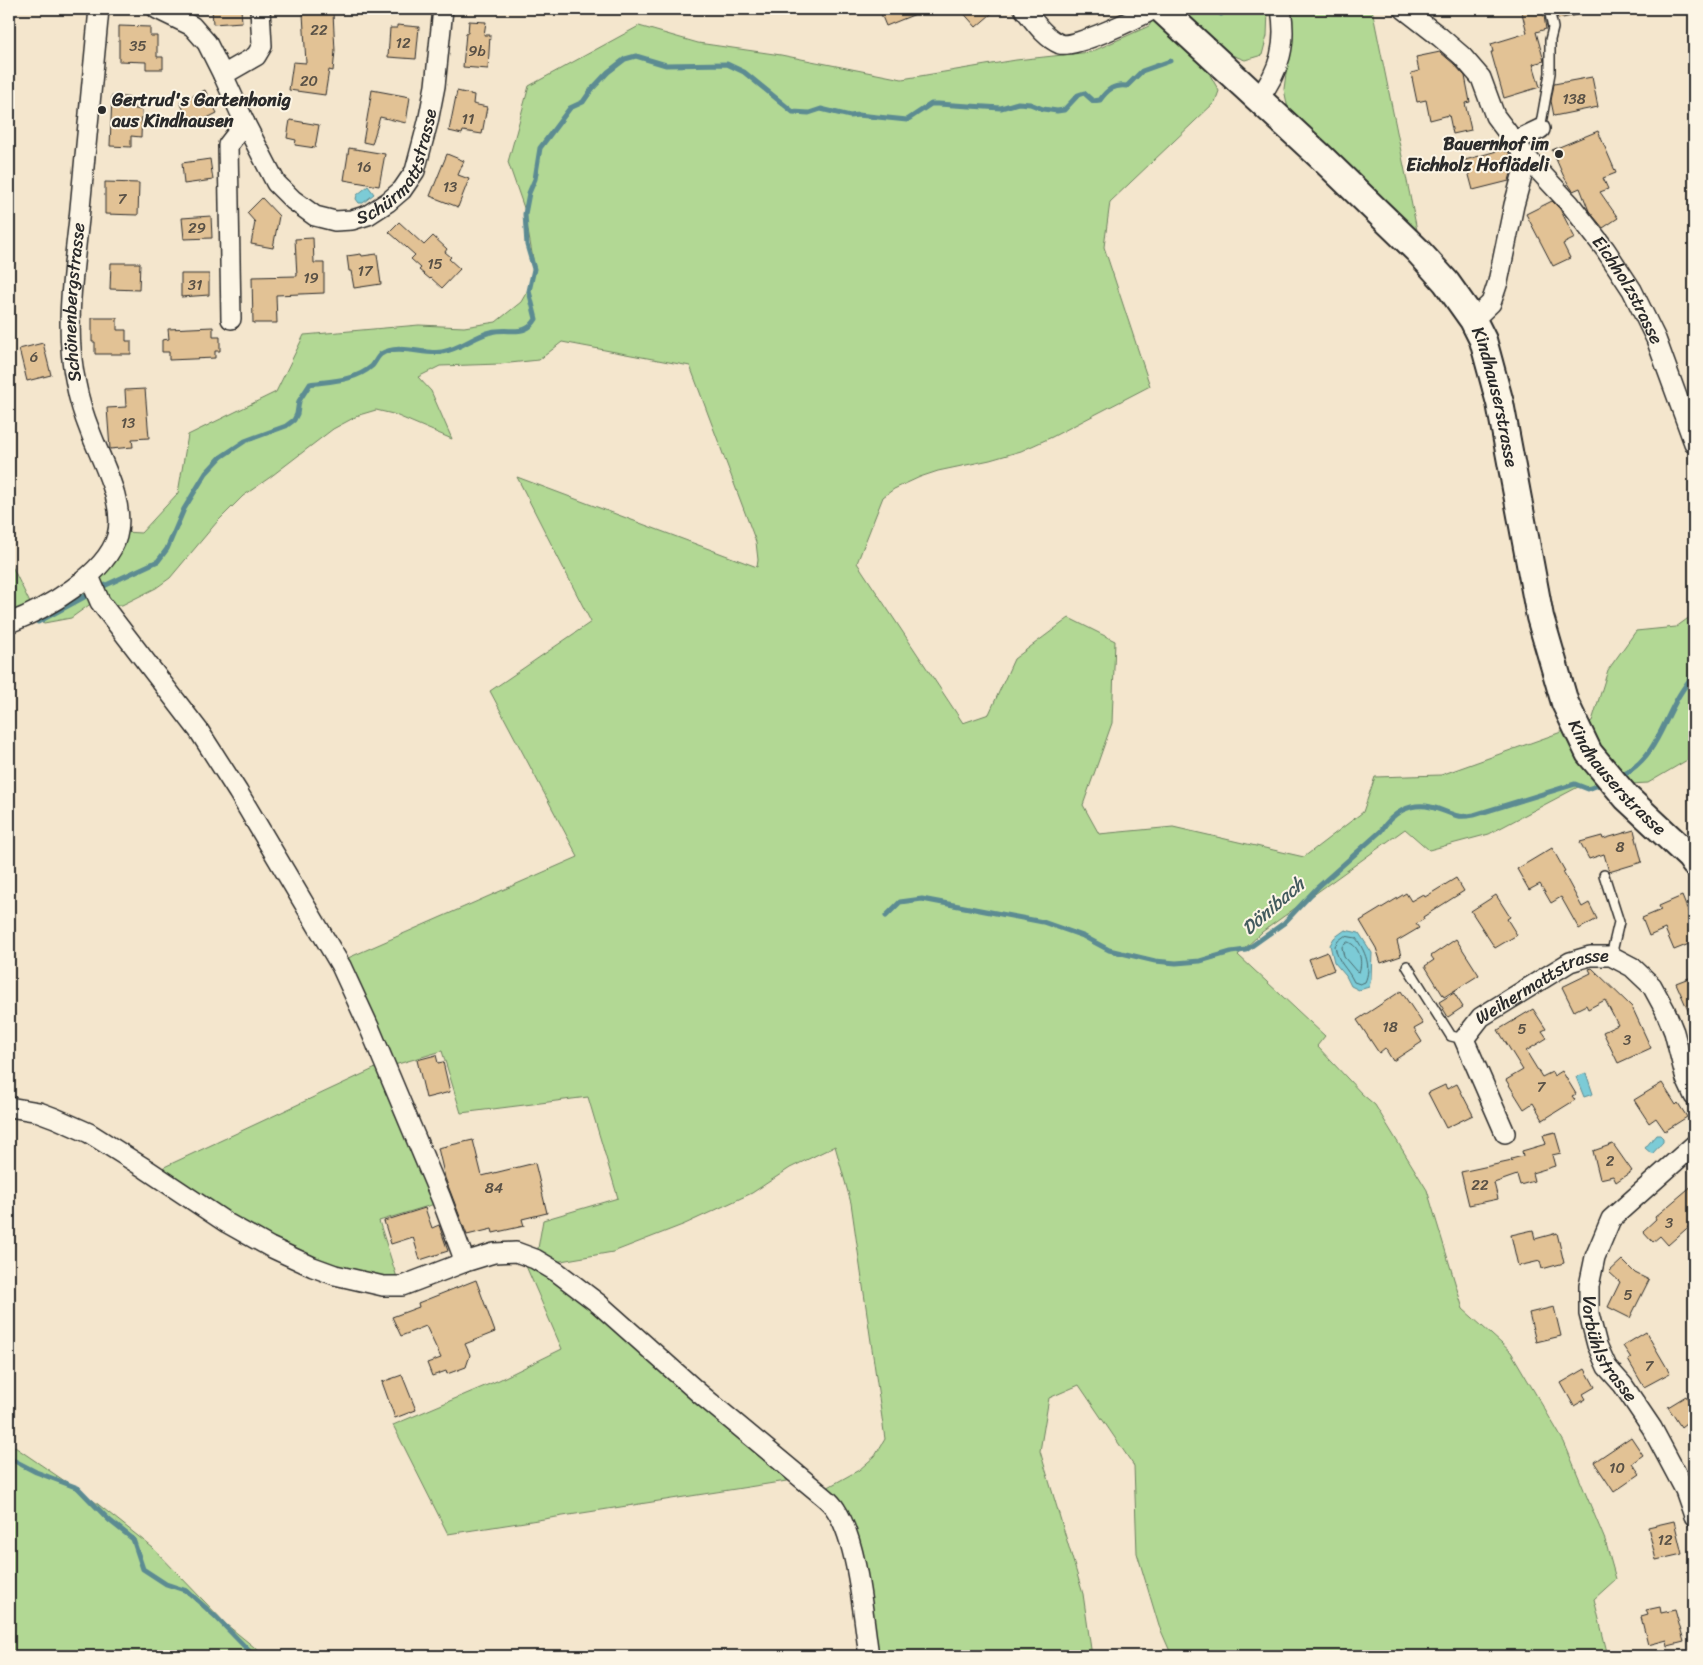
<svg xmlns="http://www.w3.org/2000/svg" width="1703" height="1665" font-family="Sriracha,sans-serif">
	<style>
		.green { fill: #b2d894; stroke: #6e8260 }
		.water { fill: #7bcbd6; stroke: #5b8b92 }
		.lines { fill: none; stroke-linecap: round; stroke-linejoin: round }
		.shore { stroke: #4b6b6f; stroke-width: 1 }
		.stream { stroke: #5b8b92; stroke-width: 5 }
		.building { fill: #e2c295; stroke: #2b2b2b }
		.lane-casing { stroke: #2b2b2b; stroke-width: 12 }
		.street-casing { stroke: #2b2b2b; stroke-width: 22 }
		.secondary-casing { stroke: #2b2b2b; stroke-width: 30 }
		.lane { stroke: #fcf5e5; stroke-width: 9 }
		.street { stroke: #fcf5e5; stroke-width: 19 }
		.secondary { stroke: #fcf5e5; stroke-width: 26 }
		.poi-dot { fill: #2b2b2b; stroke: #fcf5e5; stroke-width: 2 }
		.labels { text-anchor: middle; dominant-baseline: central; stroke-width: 4; stroke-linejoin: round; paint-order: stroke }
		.number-label { font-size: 15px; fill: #595146 }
		.poi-label { font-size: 18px; font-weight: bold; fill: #2b2b2b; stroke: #fcf5e5; text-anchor: start }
		.street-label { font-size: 18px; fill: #2b2b2b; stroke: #fcf5e5 }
		.water-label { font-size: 19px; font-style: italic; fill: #435b5e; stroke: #fcf5e5 }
	</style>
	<rect width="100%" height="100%" fill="#f4e6cd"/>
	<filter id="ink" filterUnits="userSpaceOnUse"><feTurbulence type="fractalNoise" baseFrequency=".02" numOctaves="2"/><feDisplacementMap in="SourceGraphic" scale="10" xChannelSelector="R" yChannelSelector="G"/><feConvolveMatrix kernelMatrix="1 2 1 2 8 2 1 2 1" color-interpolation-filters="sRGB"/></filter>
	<g filter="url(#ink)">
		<!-- green -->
		<g class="green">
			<polygon points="1159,9 1268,10 1267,36 1262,55 1245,60 1229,54 1210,75 1219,91 1215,102 1110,202 1104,247 1150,386 1052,437 1021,451 990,460 938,471 920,477 894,489 883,497 857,563 963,723 989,714 1014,659 1069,618 1115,641 1112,723 1083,805 1099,834 1173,827 1304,857 1363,812 1375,777 1441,775 1592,721 1608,670 1636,631 1676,627 1694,614 1694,756 1648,783 1578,787 1489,834 1429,850 1405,829 1262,932 1238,955 1325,1036 1317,1046 1362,1094 1375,1105 1427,1190 1463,1309 1511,1352 1564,1442 1605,1540 1616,1579 1594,1599 1608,1656 1172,1656 1159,1626 1137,1553 1134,1466 1079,1385 1049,1398 1040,1451 1083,1594 1092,1656 862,1656 845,1549 834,1520 814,1495 859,1470 875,1456 885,1439 851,1203 835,1146 790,1168 752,1193 685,1224 613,1252 555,1262 793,1480 448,1534 393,1425 499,1380 562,1349 523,1259 537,1254 543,1220 618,1198 588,1097 461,1113 442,1051 391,1066 448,1200 379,1221 400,1287 331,1278 145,1176 378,1067 332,965 578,857 490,691 591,622 517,477 757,567 758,560 756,542 690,366 562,342 539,360 500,364 440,366 418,377 431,391 452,439 393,414 376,410 359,415 333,429 269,478 243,496 217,522 170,578 156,588 122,605 114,605 103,595 71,618 44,623 39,620 124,532 141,533 178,493 188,435 276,392 304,335 419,325 464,327 496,322 521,302 533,281 533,259 524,208 508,162 529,86 639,26 698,43 781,55 902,79 1016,60 1091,52 1149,26"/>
			<polygon points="1290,9 1372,9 1419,240 1289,114 1284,89 1292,27"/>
			<polygon points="9,560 31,605 11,615 9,611"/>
			<polygon points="9,1443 94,1501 153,1548 227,1625 265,1656 9,1656"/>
		</g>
		<!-- water -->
		<g class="water">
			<polygon points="368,186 374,194 363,203 359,203 356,199 357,195"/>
			<polygon points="1345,930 1359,933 1372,953 1371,979 1369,987 1359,990 1351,986 1346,976 1334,962 1330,945 1334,938"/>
			<polygon points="1586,1073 1593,1094 1584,1097 1576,1077"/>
			<polygon points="1656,1135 1660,1135 1663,1138 1663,1142 1652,1154 1645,1148"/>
		</g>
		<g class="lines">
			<!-- shore -->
			<g class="shore">
				<path d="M1345 936 1356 938C1365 951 1372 967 1365 982L1360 984 1354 982C1347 967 1338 964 1335 946L1338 941Z"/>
				<path d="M1348 942C1360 946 1363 962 1359 972L1356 971 1344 957 1342 947Z"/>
			</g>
			<!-- stream -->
			<g class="stream">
				<polyline points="1221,14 1223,9"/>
				<path d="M104 586 158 561 167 549 184 509 206 473 221 457 245 441 286 426 294 420 297 414 299 401 310 384C331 381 355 381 372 366 375 363 377 357 381 354 399 343 423 355 442 352 461 349 474 336 491 332 509 327 525 338 536 319L529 291 534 269 527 245 525 214 529 193 535 179 540 148 570 108 583 102 592 89 608 72 625 59 636 56 666 65 727 64 744 72 793 112 809 113 821 109 850 116 858 115 907 120 931 104H938L1001 108 1018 103 1030 104 1043 109 1057 111 1064 110 1078 95 1084 93 1093 101 1100 100C1107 90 1114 84 1127 86L1142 71 1170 61"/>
				<polyline points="38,622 88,595"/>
				<path d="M1623 775C1653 758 1660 731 1675 703 1680 692 1688 683 1694 673"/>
				<path d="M886 916 900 902 922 899 1043 922 1083 936 1109 950 1155 961 1176 963 1200 961 1231 952 1246 950 1284 923 1318 887 1381 831C1392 813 1410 802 1431 807 1441 809 1449 814 1458 816 1463 817 1469 816 1474 815L1575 784 1588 789 1599 785"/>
				<polyline points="9,1458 36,1472 78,1488 109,1520 133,1539 143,1569 166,1584 187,1591 216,1617 254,1656"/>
			</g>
		</g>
		<!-- building -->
		<g class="building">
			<polygon points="212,9 241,9 242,22 213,24"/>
			<polygon points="879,9 928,9 886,26"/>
			<polygon points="960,9 997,9 976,27"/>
			<polygon points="1521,9 1543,9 1546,29 1536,32 1544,61 1533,64 1540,87 1504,98 1491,52 1493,52 1491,44 1527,33"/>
			<polygon points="1555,9 1580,9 1581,14 1558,19"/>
			<polygon points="333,13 335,51 333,71 329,70 325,95 289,90 293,62 306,63 303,14"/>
			<polygon points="469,21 486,22 484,35 490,35 488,69 463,67 466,33 468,33"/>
			<polygon points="397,25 419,27 416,59 388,57 390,28 397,28"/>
			<polygon points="119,26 150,27 150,36 157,36 157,57 163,57 163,69 146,69 146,62 119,61"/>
			<polygon points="1440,52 1454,64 1465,76 1470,102 1465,103 1471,130 1453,134 1449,115 1430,120 1426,100 1417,102 1411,73 1419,71 1416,57"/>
			<polygon points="1592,77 1598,107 1554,116 1551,101 1554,84"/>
			<polygon points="205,90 217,113 191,126 180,102"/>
			<polygon points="372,90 410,97 406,123 380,117 372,144 363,142"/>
			<polygon points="457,91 474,95 473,104 487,107 482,134 463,131 462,134 449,131"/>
			<polygon points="112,96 136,98 135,109 142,110 141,137 131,136 131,147 110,146"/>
			<polygon points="290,120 319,125 315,148 295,145 296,140 287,138"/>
			<polygon points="1598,131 1616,173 1603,178 1608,189 1600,192 1618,218 1603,228 1589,211 1580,188 1573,191 1564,177 1552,150"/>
			<polygon points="349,148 385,154 379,186 344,180"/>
			<polygon points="1504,149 1505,152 1508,151 1509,153 1512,163 1509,165 1511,173 1509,181 1473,190 1465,160"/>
			<polygon points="447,154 464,161 458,175 469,179 458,207 430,196"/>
			<polygon points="210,159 213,180 184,184 182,163"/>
			<polygon points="105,182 139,183 138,215 105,214"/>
			<polygon points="262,198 279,216 273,248 251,244 255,222 247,213"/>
			<polygon points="1552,201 1560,209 1575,238 1563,244 1570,258 1553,266 1526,214"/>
			<polygon points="211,216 212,238 184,239 182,218"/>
			<polygon points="399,222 424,245 433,236 447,249 445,252 451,257 449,259 460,269 442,288 431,278 430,279 419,270 421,268 411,259 415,255 389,232"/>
			<polygon points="313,238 314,263 324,263 324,293 276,295 277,323 253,323 252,277 297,276 295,239"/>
			<polygon points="361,254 362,256 377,254 381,284 354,288 351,271 349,271 347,256"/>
			<polygon points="111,263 140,263 139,290 110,289"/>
			<polygon points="181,274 209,274 209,295 181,297"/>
			<polygon points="92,318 117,318 117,330 126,330 126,341 131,341 131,354 95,354 95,342 92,342"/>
			<polygon points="213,327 213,337 220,337 220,351 215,351 215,358 169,360 169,352 162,352 162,340 169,339 168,329"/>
			<polygon points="43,343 51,375 27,381 19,349"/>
			<polygon points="145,389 149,438 132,439 133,447 110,449 107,408 126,407 125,390"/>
			<polygon points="1634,830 1642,862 1609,872 1604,854 1589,859 1580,842 1602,836 1603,839"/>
			<polygon points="1552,848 1565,871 1563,872 1582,907 1589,903 1597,919 1579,929 1561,897 1551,903 1540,884 1529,890 1517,869"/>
			<polygon points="1456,878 1464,891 1423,917 1424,919 1416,924 1419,928 1397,941 1401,956 1381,963 1376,948 1360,921 1406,893 1411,901 1423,894 1425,897"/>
			<polygon points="1496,895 1510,917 1507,919 1517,935 1495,948 1471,911"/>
			<polygon points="1682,896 1694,926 1694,942 1674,950 1665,929 1649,936 1642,918 1661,910 1659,906"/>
			<polygon points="1456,939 1479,975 1444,997 1425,966 1434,960 1431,956"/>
			<polygon points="1327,952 1334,970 1316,977 1309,959"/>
			<polygon points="1592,968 1632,1007 1651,1048 1618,1063 1603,1032 1618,1025 1605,1000 1588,1009 1586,1005 1574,1011 1562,987 1591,973 1589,969"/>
			<polygon points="1694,976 1694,1024 1676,983"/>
			<polygon points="1401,991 1423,1024 1414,1029 1422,1042 1393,1061 1385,1048 1379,1053 1357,1020"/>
			<polygon points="1454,993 1463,1007 1448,1017 1439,1002"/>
			<polygon points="1533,1009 1546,1029 1542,1031 1547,1038 1526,1051 1542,1077 1552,1072 1554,1076 1562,1071 1576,1094 1572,1096 1575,1100 1543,1120 1533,1103 1524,1109 1506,1080 1523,1070 1498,1030"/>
			<polygon points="436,1055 438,1063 443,1062 450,1092 426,1098 417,1060"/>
			<polygon points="1662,1083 1676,1105 1678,1103 1687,1117 1665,1131 1656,1118 1649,1123 1634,1100"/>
			<polygon points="1457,1084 1473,1115 1446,1128 1428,1093 1445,1085 1447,1089"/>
			<polygon points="1555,1132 1561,1153 1552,1155 1555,1166 1532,1173 1534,1181 1520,1185 1517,1175 1494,1183 1498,1199 1469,1205 1461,1172 1512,1161 1511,1159 1523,1156 1522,1151 1546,1144 1543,1135"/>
			<polygon points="473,1140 482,1176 535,1163 547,1213 522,1219 524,1226 493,1233 492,1229 467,1235 445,1178 438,1148"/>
			<polygon points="1613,1144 1632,1171 1616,1182 1613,1176 1600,1179 1593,1151"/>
			<polygon points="1694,1184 1694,1222 1668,1245 1660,1236 1653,1242 1643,1231 1656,1219 1655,1217"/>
			<polygon points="425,1208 432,1228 439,1225 448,1251 420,1260 413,1237 391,1244 384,1221"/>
			<polygon points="1533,1230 1535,1239 1557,1233 1564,1263 1542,1269 1540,1261 1518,1266 1511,1235"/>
			<polygon points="1622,1260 1635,1273 1649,1280 1630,1318 1608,1307 1620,1282 1609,1272"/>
			<polygon points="476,1280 495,1332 465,1344 470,1355 466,1367 447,1374 446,1371 432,1376 427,1363 441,1358 426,1326 401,1336 392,1317 419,1307 418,1303"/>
			<polygon points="1554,1307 1561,1336 1536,1342 1529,1313"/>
			<polygon points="1646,1332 1670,1373 1644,1387 1628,1360 1631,1358 1623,1346"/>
			<polygon points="1585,1369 1595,1387 1583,1394 1586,1399 1574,1406 1561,1383"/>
			<polygon points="402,1375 416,1410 395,1418 382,1382"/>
			<polygon points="1686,1396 1694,1409 1694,1436 1686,1423 1681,1427 1668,1407"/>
			<polygon points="1631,1437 1643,1455 1632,1463 1640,1474 1614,1492 1594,1462"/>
			<polygon points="1674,1521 1682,1554 1656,1560 1648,1527"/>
			<polygon points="1660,1607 1661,1613 1675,1610 1684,1642 1668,1646 1667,1640 1648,1645 1641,1617 1648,1615 1646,1610"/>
		</g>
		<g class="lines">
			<!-- lane casing -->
			<g class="lane-casing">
				<g id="lane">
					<polyline points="1540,129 1550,73 1550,40 1553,28 1549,9"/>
					<polyline points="1604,875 1619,922 1611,956"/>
					<polyline points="1407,966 1451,1036 1464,1039"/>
				</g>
			</g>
			<!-- street casing -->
			<g class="street-casing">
				<g id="street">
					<path id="s1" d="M157 9 192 26 207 43 223 75 245 123 276 183 293 200 315 216 335 221 352 220 368 215 388 202 402 190 415 171 428 122 435 86 443 9"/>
					<path d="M1024 9C1034 21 1045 38 1060 44 1074 49 1139 17 1154 9"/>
					<path id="s2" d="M1404 9 1440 37 1462 56 1481 78 1495 116 1527 158 1570 204 1605 249 1632 290 1656 339 1694 443"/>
					<polyline points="223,75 256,56 262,46 260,9"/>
					<path d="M1259 98C1280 70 1287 44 1281 9"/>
					<polyline points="1515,141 1540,129"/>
					<polyline points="231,319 228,145 245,123"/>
					<polyline points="1473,320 1491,303 1498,282 1514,205 1527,158"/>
					<path id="s3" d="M9 623C44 610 107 574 117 536 126 503 101 461 90 431 84 416 79 400 76 384 64 330 73 274 79 219 85 149 92 79 99 9"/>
					<polyline points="9,1107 39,1112 55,1118 89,1133 146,1169 227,1223 270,1247 313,1267 335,1275 383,1286 402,1286 465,1262 441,1198 370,1029 341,966 238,792 199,731 100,602 89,576"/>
					<path id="s4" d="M1505 1133 1464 1039 1481 1017 1570 962 1590 956H1611L1632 967 1652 986 1665 1010 1674 1032 1686 1079 1694 1096"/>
					<path id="s5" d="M1694 1145 1611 1219 1595 1257 1589 1286V1314L1597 1345 1607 1367 1623 1385 1652 1428 1685 1490 1694 1516"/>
					<path d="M465 1262 494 1253 516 1252 535 1259 557 1272 599 1304 699 1393 823 1496C828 1500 833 1505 836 1510 858 1543 863 1616 869 1656"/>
				</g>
			</g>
			<!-- secondary casing -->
			<g class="secondary-casing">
				<g id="secondary">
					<path id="s6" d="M1161 9 1320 156 1417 250 1446 282 1473 320 1483 340 1500 403 1540 617 1565 703 1589 753 1627 798 1690 857 1694 863"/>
				</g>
			</g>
			<!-- lane -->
			<use href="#lane" class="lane"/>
			<!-- street -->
			<use href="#street" class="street"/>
			<!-- secondary -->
			<use href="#secondary" class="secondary"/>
		</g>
	</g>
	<!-- markers -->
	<g class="poi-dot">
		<circle cx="102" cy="110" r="5"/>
		<circle cx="1559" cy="154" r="5"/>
	</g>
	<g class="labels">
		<!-- number labels -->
		<g class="number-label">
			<text x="319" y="30">22</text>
			<text x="403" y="43">12</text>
			<text x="138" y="46">35</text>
			<text x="477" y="51">9b</text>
			<text x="309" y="81">20</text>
			<text x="1574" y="99">138</text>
			<text x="468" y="119">11</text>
			<text x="364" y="167">16</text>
			<text x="450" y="187">13</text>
			<text x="122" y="199">7</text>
			<text x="197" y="228">29</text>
			<text x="435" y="264">15</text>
			<text x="365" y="271">17</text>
			<text x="311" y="278">19</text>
			<text x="195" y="285">31</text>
			<text x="34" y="357">6</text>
			<text x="128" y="423">13</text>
			<text x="1620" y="847">8</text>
			<text x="1390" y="1027">18</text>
			<text x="1522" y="1029">5</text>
			<text x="1627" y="1040">3</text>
			<text x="1541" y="1087">7</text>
			<text x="1610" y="1161">2</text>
			<text x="1480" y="1185">22</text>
			<text x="494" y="1188">84</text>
			<text x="1669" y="1223">3</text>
			<text x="1628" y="1295">5</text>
			<text x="1649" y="1366">7</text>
			<text x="1617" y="1468">10</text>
			<text x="1665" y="1540">12</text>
		</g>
		<!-- poi labels -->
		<g class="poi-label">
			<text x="112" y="100">Gertrud's Gartenhonig<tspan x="112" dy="21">aus Kindhausen</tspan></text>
			<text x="1549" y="144" text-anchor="end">Bauernhof im<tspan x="1549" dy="21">Eichholz Hoflädeli</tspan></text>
		</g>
		<!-- street labels -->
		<g class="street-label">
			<text stroke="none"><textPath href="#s1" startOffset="382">Schürmattstrasse</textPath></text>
			<text stroke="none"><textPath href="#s2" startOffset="364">Eichholzstrasse</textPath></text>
			<text stroke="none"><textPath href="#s3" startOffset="384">Schönenbergstrasse</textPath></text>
			<text stroke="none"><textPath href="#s6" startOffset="522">Kindhauserstrasse</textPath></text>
			<text stroke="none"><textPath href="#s6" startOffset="928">Kindhauserstrasse</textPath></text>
			<text stroke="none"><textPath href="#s4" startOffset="200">Weihermattstrasse</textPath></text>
			<text stroke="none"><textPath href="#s5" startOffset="250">Vorbühlstrasse</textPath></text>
		</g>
		<!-- water labels -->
		<g class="water-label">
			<text transform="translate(1273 906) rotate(-41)">Dönibach</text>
		</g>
	</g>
	<!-- margin -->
	<rect width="1703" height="1665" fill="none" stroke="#fcf5e5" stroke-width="30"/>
	<rect x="15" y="15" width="1673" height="1635" fill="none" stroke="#2b2b2b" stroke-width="2" filter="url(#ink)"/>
</svg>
